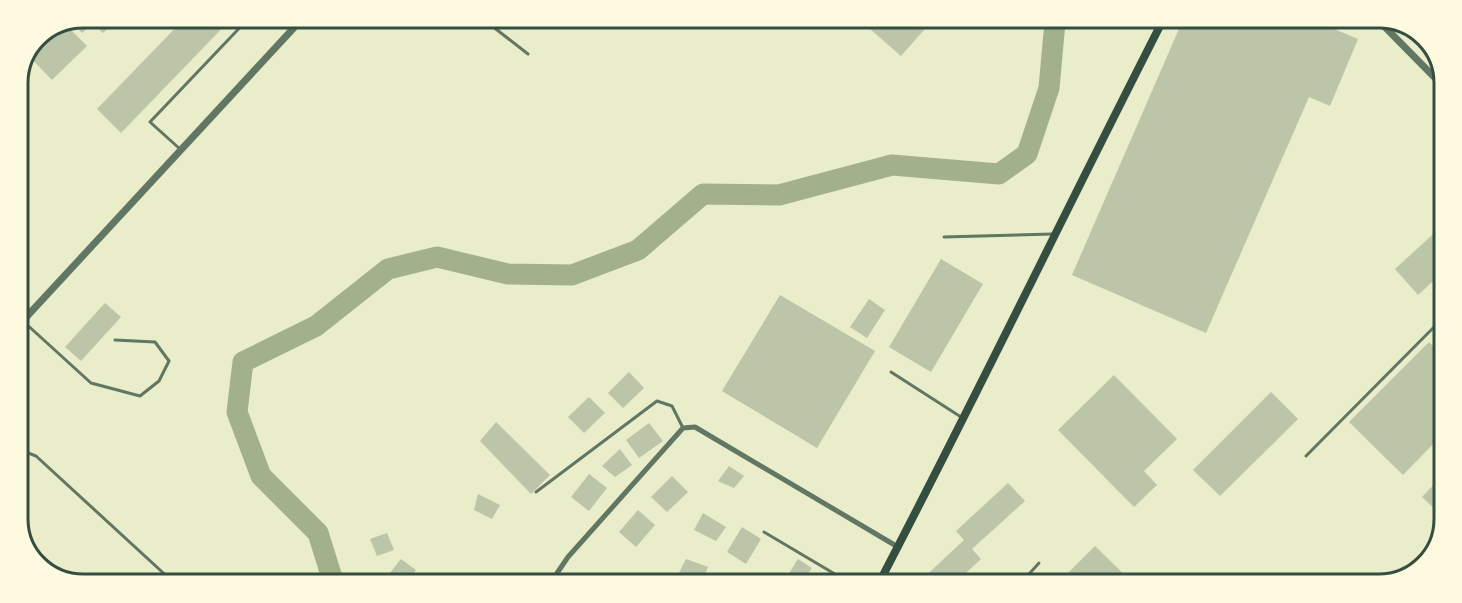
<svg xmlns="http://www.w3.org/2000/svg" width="1462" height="603" font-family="'PT Sans Narrow',sans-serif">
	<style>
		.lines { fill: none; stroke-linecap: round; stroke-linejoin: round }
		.river { stroke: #a3b18a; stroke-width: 21 }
		.building { fill: #bcc5a7 }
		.service { stroke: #617663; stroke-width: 3 }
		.minor { stroke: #617663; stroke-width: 5 }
		.tertiary { stroke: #617663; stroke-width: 7 }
		.primary { stroke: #344e41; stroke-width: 8 }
		.rim { fill: none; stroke: #344e41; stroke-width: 3 }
	</style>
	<rect width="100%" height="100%" fill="#e9edc9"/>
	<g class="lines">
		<!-- river -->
		<polyline class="river" points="333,581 318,533 261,476 237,412 243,362 316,326 388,269 437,257 508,274 572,275 638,250 703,194 779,195 892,165 999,174 1027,154 1049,88 1055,22"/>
	</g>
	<!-- building -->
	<g class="building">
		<polygon points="83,18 119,18 103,33 93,23 82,33 72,23"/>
		<polygon points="185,18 231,19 121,133 97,109"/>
		<polygon points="861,21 932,21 901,56"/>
		<polygon points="1182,22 1320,23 1358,39 1330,106 1309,97 1206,333 1072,275"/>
		<polygon points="66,25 87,46 52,80 29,56 52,31"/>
		<polygon points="1442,226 1442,273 1418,295 1395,269"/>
		<polygon points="941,259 983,284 931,372 889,347"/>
		<polygon points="780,295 875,351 817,448 722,391"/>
		<polygon points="869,299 885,310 867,338 850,327"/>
		<polygon points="105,303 121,317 81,361 65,347"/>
		<polygon points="1429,342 1441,354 1440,437 1403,475 1349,422"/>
		<polygon points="629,372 644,388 623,408 608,393"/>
		<polygon points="1114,375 1177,439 1144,471 1157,485 1134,507 1058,430"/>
		<polygon points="1271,392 1298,419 1220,496 1193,470"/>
		<polygon points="589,397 605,413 584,433 568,417"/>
		<polygon points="496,422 550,475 531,494 480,441"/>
		<polygon points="649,423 663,441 639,458 626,440"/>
		<polygon points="620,449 632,465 615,477 602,466"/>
		<polygon points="729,466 744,476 734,488 718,481"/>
		<polygon points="589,474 607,488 589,511 571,497"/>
		<polygon points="672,476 688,492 667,512 651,497"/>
		<polygon points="1440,478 1439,513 1422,497"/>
		<polygon points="1008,483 1025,501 972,549 981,559 955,583 918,583 964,540 956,531"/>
		<polygon points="478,494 500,505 492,519 474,510"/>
		<polygon points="638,510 655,525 636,547 619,532"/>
		<polygon points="703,513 726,527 716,541 694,530"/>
		<polygon points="742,527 761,539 746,564 727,552"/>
		<polygon points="387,533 394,550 377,556 370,539"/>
		<polygon points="1095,546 1134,584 1057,584"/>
		<polygon points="401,559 416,570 408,581 399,581 389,574"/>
		<polygon points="686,559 708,567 702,582 679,573"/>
		<polygon points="798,559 812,568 802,583 788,575"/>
		<polygon points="534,573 549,582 529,582"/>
	</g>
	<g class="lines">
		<!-- service -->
		<g class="service">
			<polyline points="282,19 292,27"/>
			<polyline points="483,19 528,54"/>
			<polyline points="180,149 150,122 248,19"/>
			<polyline points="944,237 1053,234"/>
			<polyline points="24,322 91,383 140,396 159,381 169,361 155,342 115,340"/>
			<polyline points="891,372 961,417"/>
			<polyline points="18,449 36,456 172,581"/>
			<polyline points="1306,456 1441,320"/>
			<polyline points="536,492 657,401 672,406 683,428"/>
			<polyline points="18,499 26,507"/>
			<polyline points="764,532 850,583"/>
			<polyline points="1020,584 1039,563"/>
		</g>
		<!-- minor -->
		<polyline class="minor" points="551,582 568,557 683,428 695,427 898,547"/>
		<!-- tertiary -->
		<g class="tertiary">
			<polyline points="1381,23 1444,87"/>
			<polyline points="18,326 302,19"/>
		</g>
		<!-- primary -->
		<path class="primary" d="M879 583C976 397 1067 208 1162 22"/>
	</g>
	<!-- crop -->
	<path d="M0 0H1462V603H0ZM83 28H1379A55 55 0 0 1 1434 83V519A55 55 0 0 1 1379 574H83A55 55 0 0 1 28 519V83A55 55 0 0 1 83 28Z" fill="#fefae0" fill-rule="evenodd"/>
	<path class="rim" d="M83 28H1379A55 55 0 0 1 1434 83V519A55 55 0 0 1 1379 574H83A55 55 0 0 1 28 519V83A55 55 0 0 1 83 28Z"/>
</svg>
